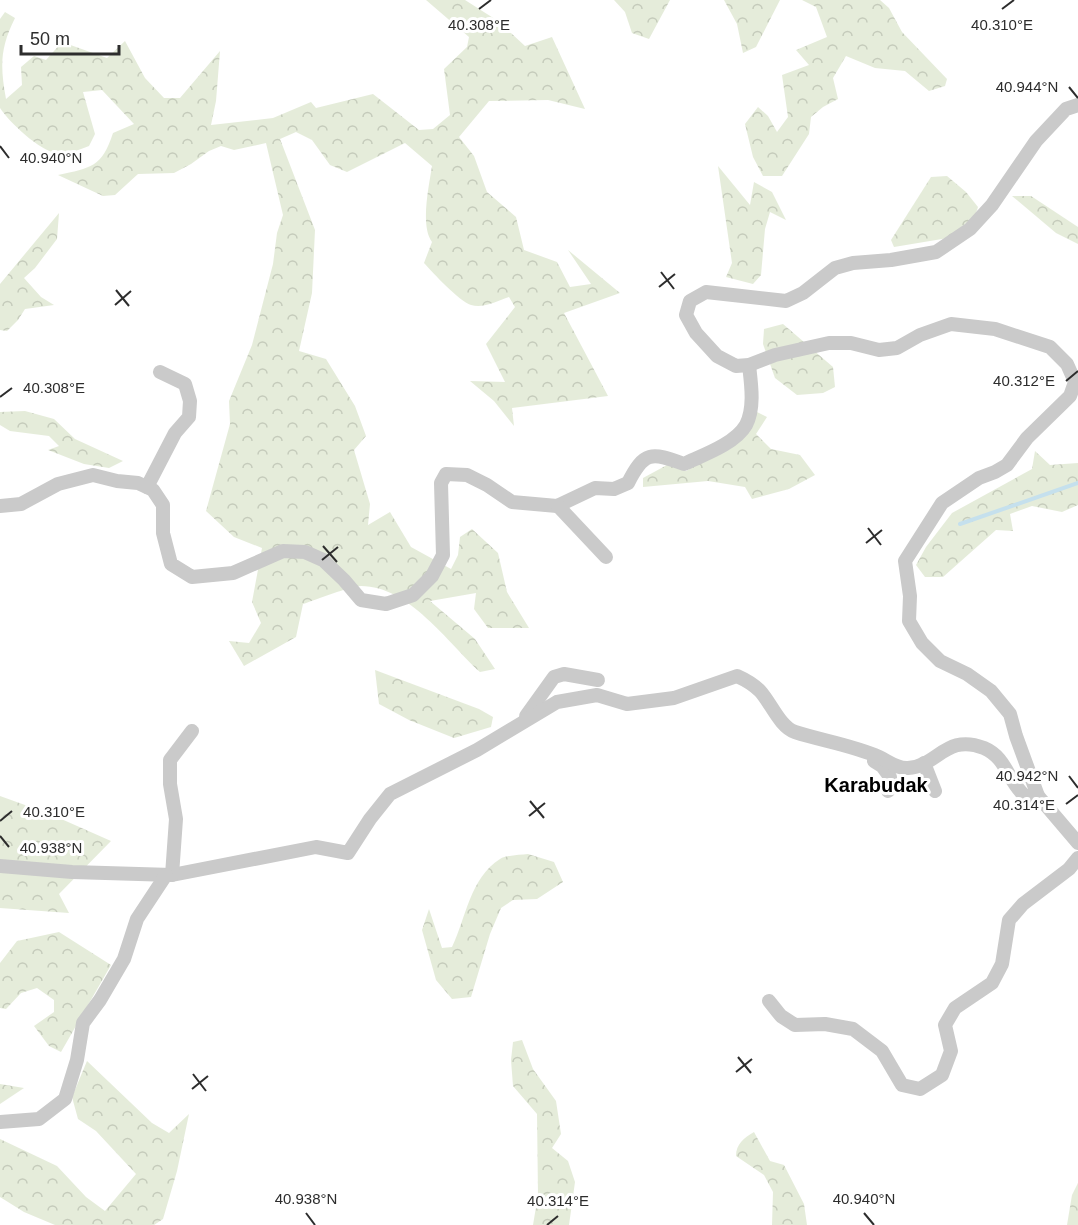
<svg xmlns="http://www.w3.org/2000/svg" width="1078" height="1225" font-family="Arial,sans-serif">
	<style>
		.forest { fill: url(#forest-crowns) }
		.lines { fill: none; stroke-linecap: round; stroke-linejoin: round }
		.stream { stroke: #c5e0ed; stroke-width: 4 }
		.minor { stroke: #cacaca; stroke-width: 14 }
		.ticks { fill: none; stroke: #2d2d2d; stroke-width: 2 }
		.labels { text-anchor: middle; dominant-baseline: central; stroke-width: 6; stroke-linejoin: round; paint-order: stroke }
		.quarter-label { font-size: 20px; font-weight: bold; fill: #000; stroke: #fff }
		.ticks-label { font-size: 15px; text-anchor: middle; fill: #2d2d2d; stroke: #fff; stroke-width: 6; stroke-linejoin: round; paint-order: stroke }
	</style>
	<defs>
		<pattern id="forest-crowns" width="20" height="18" patternUnits="userSpaceOnUse" patternTransform="scale(1.5)"><rect width="20" height="18" fill="#e5ecda"/><path d="M2 6a3 3 0 1 1 6 0M12 15a3 3 0 1 1 6 0" fill="none" stroke="#c5cbbb"/></pattern>
	</defs>
	<rect width="100%" height="100%" fill="#fff"/>
	<!-- forest -->
	<g class="forest">
		<path d="M426 0H465L498 21 525 46 552 37 585 109 548 100 489 101 459 137 474 156 487 192 516 217 524 250 557 262 570 287 591 284 568 250 620 293 564 313 608 396 512 408 514 426 494 401 470 381 505 382 486 344 515 307 509 297C497 301 483 309 471 305 459 301 433 273 424 263L432 242C420 226 429 186 432 166L405 143 347 172 330 165 312 140 296 132 280 139 315 230 312 293 299 351 326 359 355 406 366 436 354 450 370 504 368 525 390 512 411 547 451 569 458 555 460 537 472 529 498 553 507 592 529 628H488L474 609 476 593 430 601 475 639 495 669 480 672C448 643 409 586 361 586 350 586 316 600 303 604L296 637 244 666 229 641 249 643 261 623 252 602 262 548 234 537 206 511 230 424 229 401 252 345 273 264 277 233 283 215 266 143 234 150 221 146 209 151 191 164 174 173 138 174 115 195 103 196 58 175C91 168 102 167 113 133L134 124 102 90 83 92 95 134 89 146C79 150 67 155 56 153 40 151 9 122 0 108V19L5 12 15 18C0 48 0 66 6 99L22 85 21 67 34 56 46 60 62 42 107 58 125 41 145 78 164 98H180L220 51 216 101 211 125 273 118 311 102 316 108 373 94 419 130 433 129 450 115 444 69 467 47 469 37Z"/>
		<polygon points="614,0 670,0 649,39 632,33 625,12"/>
		<polygon points="724,0 780,0 756,47 743,53 737,24"/>
		<polygon points="802,0 880,0 889,8 902,32 947,79 945,86 929,91 905,71 875,68 846,56 833,78 838,99 823,107 811,117 809,134 782,176 763,176 753,157 745,124 758,107 768,116 777,132 788,117 782,75 809,65 796,50 827,37 816,7"/>
		<polygon points="718,166 750,205 754,182 772,192 786,220 770,212 765,229 761,275 753,284 726,277 732,263"/>
		<polygon points="947,176 966,192 978,207 975,216 948,238 894,247 891,240 931,177"/>
		<polygon points="1012,196 1031,196 1078,227 1078,244 1056,233"/>
		<polygon points="59,213 57,239 35,268 24,278 41,297 54,305 25,309 18,320 7,331 0,330 0,284"/>
		<polygon points="783,324 833,367 835,387 823,393 797,395 775,378 763,344 764,329"/>
		<polygon points="25,411 54,419 75,439 123,461 109,468 84,464 48,450 59,446 49,436 10,431 0,425 0,412"/>
		<polygon points="755,411 767,417 756,434 771,449 800,455 815,475 789,489 752,499 745,487 708,481 643,487 643,478 667,465 686,471 728,448"/>
		<polygon points="1035,451 1050,465 1078,463 1078,505 1062,512 1032,506 1010,514 1013,531 996,530 943,577 925,577 916,565 926,547 952,513 1032,469"/>
		<polygon points="375,670 479,709 493,717 491,727 454,738 409,720 379,704"/>
		<polygon points="0,796 50,814 111,841 59,894 69,913 0,908"/>
		<path d="M528 854 554 862 563 882 537 899 513 900 501 908 490 934 471 997 452 999 436 980 422 930 429 909 442 948 452 947C466 918 470 878 500 859 506 855 520 855 528 854Z"/>
		<polygon points="59,932 111,965 61,1052 49,1046 34,1026 54,1012 54,1000 37,988 21,993 6,1009 0,1008 0,963 17,941"/>
		<polygon points="522,1040 533,1069 556,1101 561,1134 552,1148 568,1161 575,1182 569,1225 533,1225 538,1195 537,1114 513,1086 511,1060 513,1042"/>
		<polygon points="87,1061 152,1123 169,1133 189,1114 177,1171 163,1219 154,1225 55,1225 24,1212 0,1197 0,1139 57,1166 86,1197 105,1211 136,1174 96,1131 78,1119 72,1097"/>
		<polygon points="0,1084 24,1088 0,1104"/>
		<path d="M754 1132 770 1161 784 1165 804 1204 807 1225H772L773 1192 764 1175 736 1156C736 1144 744 1138 754 1132Z"/>
		<polygon points="1078,1183 1078,1225 1067,1225 1072,1195"/>
	</g>
	<g class="lines">
		<!-- stream -->
		<polyline class="stream" points="960,524 1078,483"/>
		<!-- minor -->
		<g class="minor">
			<polyline points="147,487 175,433 189,417 190,401 185,384 160,372"/>
			<path d="M0 506 21 504 58 484 93 475 117 481 138 483 153 490 163 505V533L171 564 192 577 233 573 283 551 305 552 323 560 344 580 361 600 386 604 413 595 432 576 443 555 441 483 446 474 467 475 487 485 512 502 557 506 595 488 614 489 628 483C644 451 651 452 684 464 703 455 735 444 746 425 755 408 751 383 749 365"/>
			<polyline points="558,506 606,557"/>
			<polyline points="526,716 554,677 564,674 598,680"/>
			<polyline points="874,761 882,766 890,777 888,791"/>
			<polyline points="924,763 935,791"/>
			<polyline points="1038,796 1078,843"/>
			<path d="M0 866 72 872 172 875 316 847 348 853 370 819 390 794 477 750 557 702 597 695 627 704 674 698 737 676C746 680 753 684 760 691 771 703 780 727 795 732 823 741 852 745 879 757 888 761 897 769 908 768 938 766 946 733 984 748 1005 757 1007 777 1021 792 1024 796 1029 798 1032 800L1038 796 1016 736 1010 714 991 691 967 674 940 661 922 643 909 621 910 596 905 561 942 503 979 478 995 472 1007 465 1027 438 1070 396 1075 382 1067 364 1050 347 995 329 951 324 920 335 897 348 879 350 851 343H829L775 355 749 365 736 366 717 356 696 333 686 315 690 301 706 292 786 301 803 293 835 268 853 263 891 260 936 252 970 229 992 205 1036 141 1066 109 1078 105"/>
			<polyline points="172,875 176,819 170,784 170,760 192,731"/>
			<polyline points="769,1001 781,1016 795,1025 825,1024 853,1029 882,1051 902,1085 920,1089 942,1075 951,1051 945,1025 955,1008 992,983 1002,964 1009,920 1023,904 1069,869 1078,858"/>
			<polyline points="0,1122 39,1119 65,1099 77,1060 83,1023 100,1000 124,959 137,919 166,875"/>
		</g>
	</g>
	<!-- ticks -->
	<path class="ticks" d="M479 9 491 0M1002 9 1014 0M1069 87 1078 98M0 146 9 158M661 272 674 289M659 287 675 274M116 290 129 306M115 305 131 291M1066 381 1078 371M0 397 12 388M868 528 881 545M866 543 882 530M323 546 337 562M322 560 338 547M1069 776 1078 788M530 801 544 818M1066 804 1078 795M529 816 545 803M0 821 12 811M0 836 9 847M738 1057 751 1073M736 1072 752 1059M193 1074 206 1091M192 1089 208 1076M306 1213 315 1225M864 1213 874 1225M547 1225 558 1216"/>
	<g class="labels">
		<!-- quarter labels -->
		<g class="quarter-label">
			<text x="876" y="785">Karabudak</text>
		</g>
	</g>
	<g class="ticks-label">
		<text x="479" y="30">40.308°E</text>
		<text x="1002" y="30">40.310°E</text>
		<text x="1027" y="92">40.944°N</text>
		<text x="51" y="163">40.940°N</text>
		<text x="1024" y="386">40.312°E</text>
		<text x="54" y="393">40.308°E</text>
		<text x="1027" y="781">40.942°N</text>
		<text x="1024" y="810">40.314°E</text>
		<text x="54" y="817">40.310°E</text>
		<text x="51" y="853">40.938°N</text>
		<text x="306" y="1204">40.938°N</text>
		<text x="864" y="1204">40.940°N</text>
		<text x="558" y="1206">40.314°E</text>
	</g>
	<!-- scale -->
	<path d="M21 45v9h98v-9" fill="none" stroke="#2d2d2d" stroke-width="3"/>
	<text x="30" y="45" font-size="18" fill="#2d2d2d" stroke="#ffffff" stroke-width="4.5" paint-order="stroke">50 m</text>
</svg>
